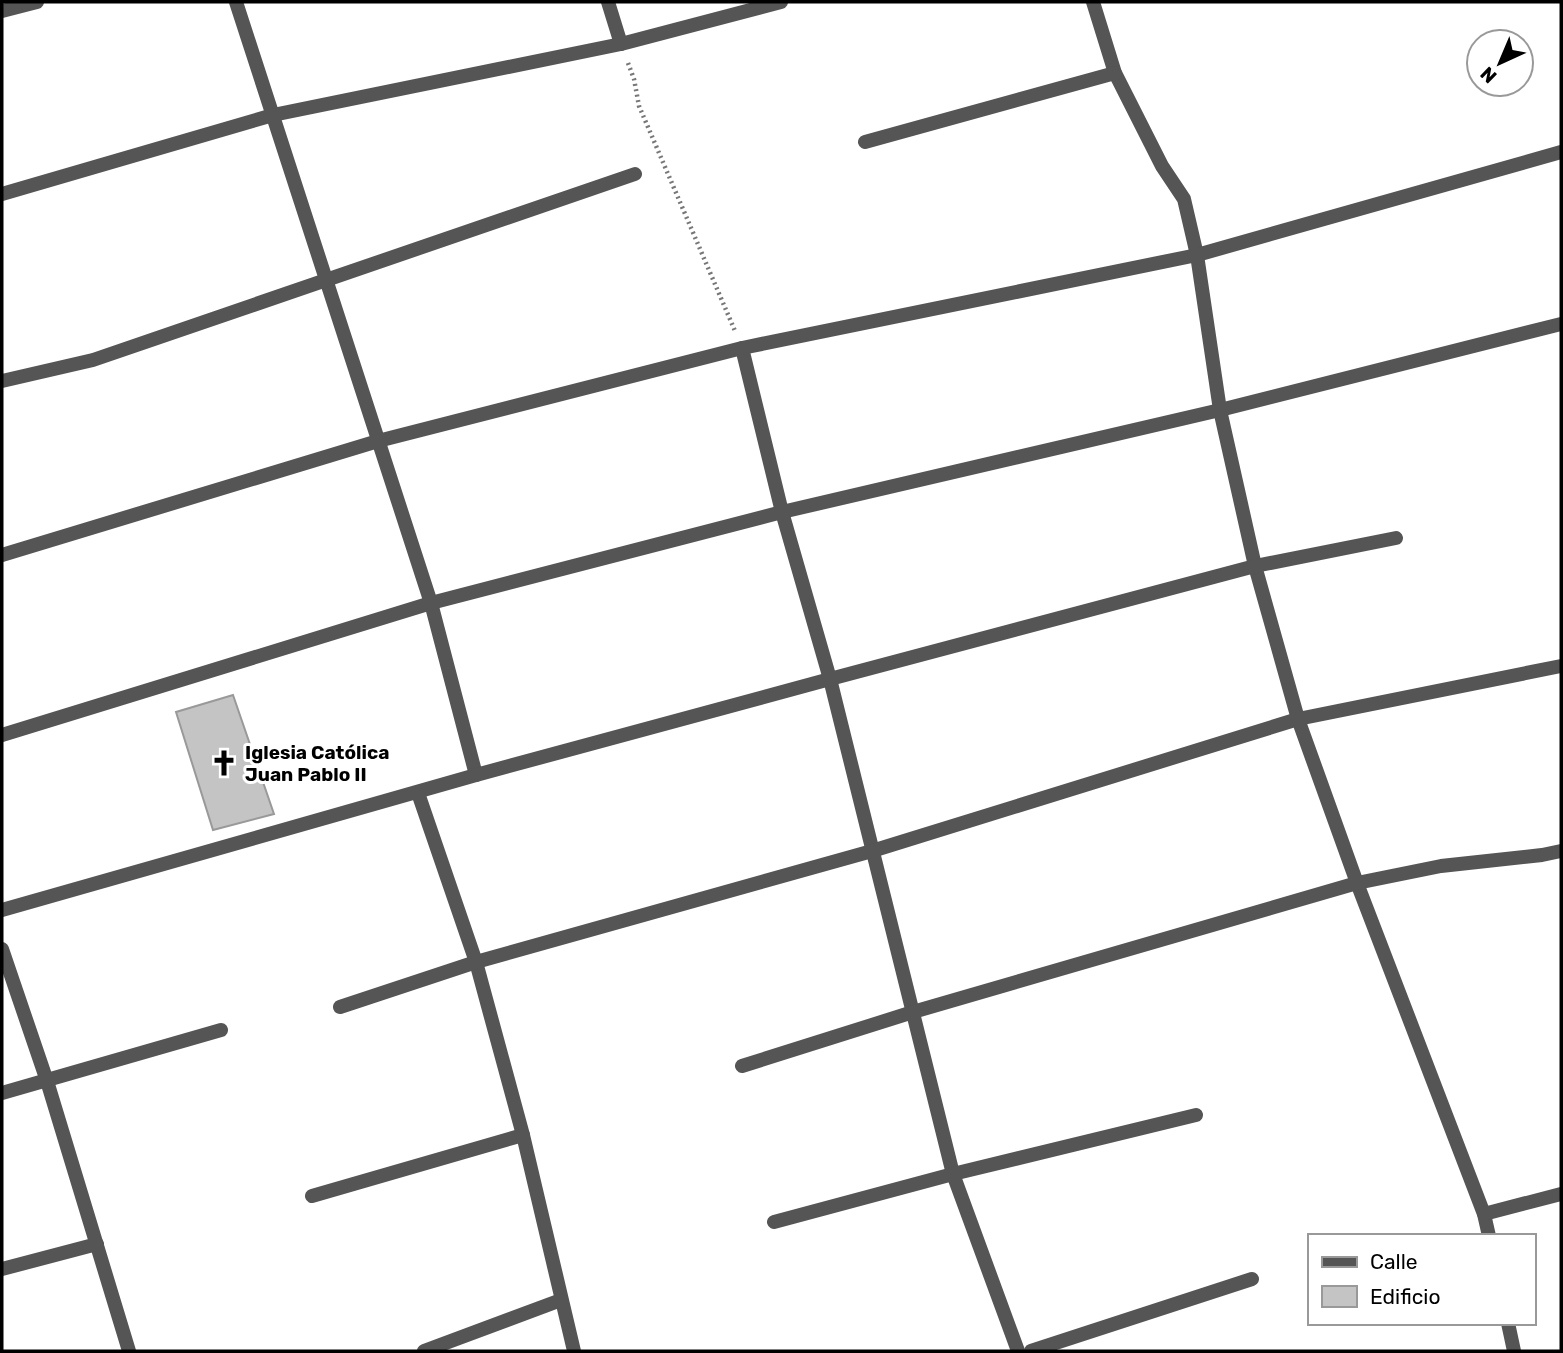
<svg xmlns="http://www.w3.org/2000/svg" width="1563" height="1353" font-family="Rubik,sans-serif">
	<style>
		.building { fill: #c4c4c4; stroke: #999; stroke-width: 2 }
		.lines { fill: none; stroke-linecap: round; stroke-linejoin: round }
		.path { stroke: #777; stroke-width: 4.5; stroke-dasharray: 2 3.5; stroke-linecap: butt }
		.minor { stroke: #555; stroke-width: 14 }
		.labels { text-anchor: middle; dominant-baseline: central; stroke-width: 6; stroke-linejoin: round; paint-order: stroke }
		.poi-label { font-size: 19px; font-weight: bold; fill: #000; stroke: #fff; text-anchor: start }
	</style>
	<rect width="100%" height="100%" fill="#fff"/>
	<!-- building -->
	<polygon class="building" points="233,695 274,814 213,830 176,712"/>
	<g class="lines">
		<!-- path -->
		<polyline class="path" points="628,63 634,79 639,106 735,331"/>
		<!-- minor -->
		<g class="minor">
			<polyline points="236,2 431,603 476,775"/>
			<polyline points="608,2 621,44"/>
			<polyline points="1093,2 1115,73 1162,166 1184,199 1197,255 1220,410 1255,566 1298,719 1357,883 1484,1214 1489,1236"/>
			<polyline points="2,11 37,2"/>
			<polyline points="865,142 1115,73"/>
			<polyline points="2,194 273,115 621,44 781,2"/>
			<polyline points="742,348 782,512 830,679 953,1174 1018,1351"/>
			<polyline points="2,381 93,360 635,174"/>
			<polyline points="2,555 378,441 742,348 1197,255 1561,152"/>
			<polyline points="2,735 431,603 782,512 1220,410 1561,324"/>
			<polyline points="418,793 476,962 523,1135 574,1351"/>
			<polyline points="2,910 476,775 830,679 1255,566 1396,538"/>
			<polyline points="2,949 47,1081 129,1351"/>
			<polyline points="340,1007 476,962 872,851 1298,719 1561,666"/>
			<polyline points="742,1066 913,1012 1357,883 1441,866 1542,855 1561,851"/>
			<polyline points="2,1093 221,1030"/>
			<polyline points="312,1196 523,1135"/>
			<polyline points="1484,1214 1561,1194"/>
			<polyline points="774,1222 953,1174 1196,1115"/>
			<polyline points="2,1269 97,1244"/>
			<polyline points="1508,1323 1514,1351"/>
			<polyline points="424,1351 561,1300"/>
			<polyline points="1031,1351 1252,1279"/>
		</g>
	</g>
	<!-- icons -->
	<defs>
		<g id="church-bare" transform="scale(2.1)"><path d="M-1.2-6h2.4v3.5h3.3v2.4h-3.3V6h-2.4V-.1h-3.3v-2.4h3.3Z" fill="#000" stroke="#fff" stroke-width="2.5" paint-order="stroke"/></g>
	</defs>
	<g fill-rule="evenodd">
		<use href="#church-bare" x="224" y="763"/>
	</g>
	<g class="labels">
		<!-- poi labels -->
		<g class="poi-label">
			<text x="245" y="752">Iglesia Católica<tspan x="245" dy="22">Juan Pablo II</tspan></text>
		</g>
	</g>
	<!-- border -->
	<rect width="1563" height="1353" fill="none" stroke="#000000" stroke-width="7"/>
	<!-- legend -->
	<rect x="1308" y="1234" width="228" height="91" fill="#ffffff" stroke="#999999" stroke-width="2"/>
	<rect x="1322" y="1257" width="35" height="10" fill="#555555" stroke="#999999" stroke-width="2"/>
	<text x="1370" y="1269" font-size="21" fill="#000000">Calle</text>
	<rect x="1322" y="1286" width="35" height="21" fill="#c4c4c4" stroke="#999999" stroke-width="2"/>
	<text x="1370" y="1304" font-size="21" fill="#000000">Edificio</text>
	<!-- north arrow -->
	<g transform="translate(1500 63) rotate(224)"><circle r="33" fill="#ffffff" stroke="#999999" stroke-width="2"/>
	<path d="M0-5L12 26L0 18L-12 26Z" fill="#000000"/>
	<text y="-10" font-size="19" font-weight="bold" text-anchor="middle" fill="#000000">N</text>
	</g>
</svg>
